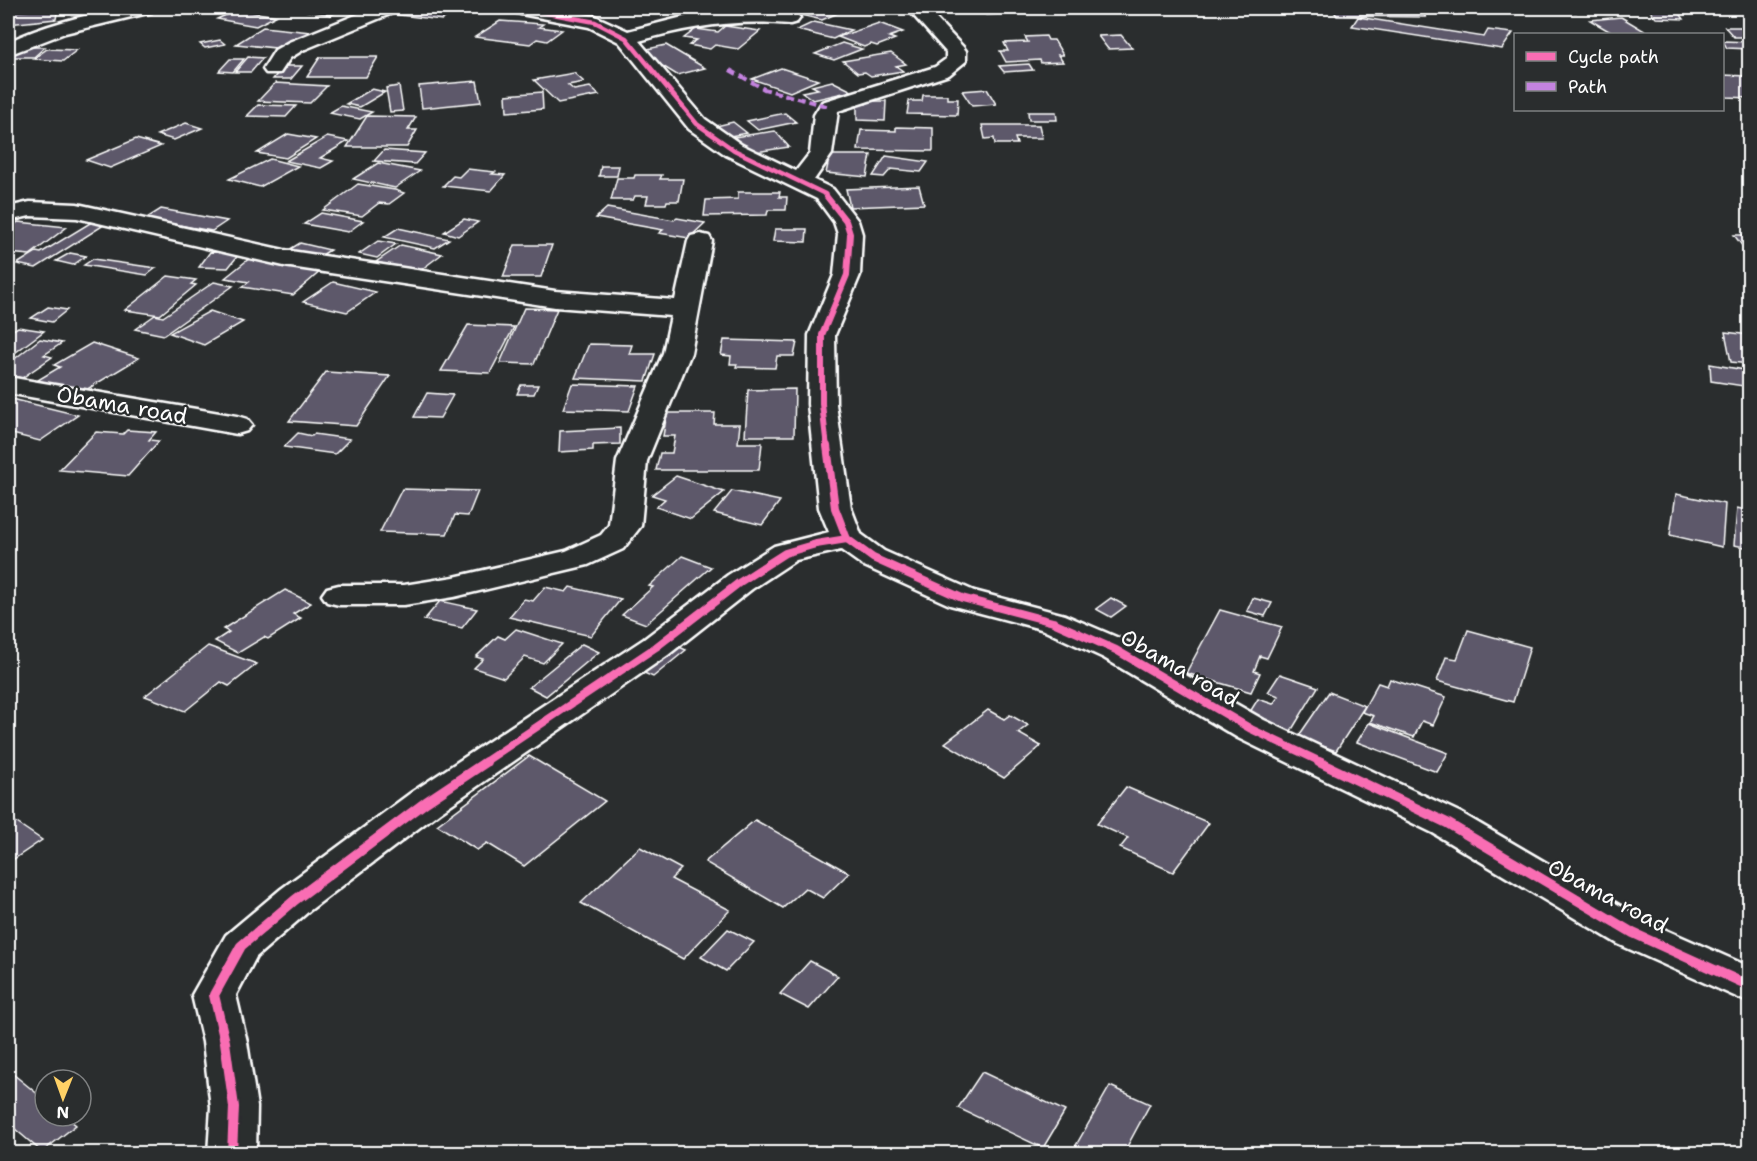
<svg xmlns="http://www.w3.org/2000/svg" width="1757" height="1161" font-family="'Shantell Sans',sans-serif">
	<style>
		.building { fill: #5d596a; stroke: #fff; stroke-width: 1.5 }
		.lines { fill: none; stroke-linecap: round; stroke-linejoin: round }
		.minor-casing { stroke: #fff; stroke-width: 5 }
		.minor { fill: #2a2d2e; fill-rule: evenodd }
		.quiet { stroke: #c483df; stroke-width: 4; stroke-dasharray: 8 4; stroke-linecap: butt }
		.cycleway-far3-casing { stroke: #2a2d2e; stroke-width: 7 }
		.cycleway-far2-casing { stroke: #2a2d2e; stroke-width: 9 }
		.cycleway-far1-casing { stroke: #2a2d2e; stroke-width: 11 }
		.cycleway-casing { stroke: #2a2d2e; stroke-width: 14 }
		.cycleway-far3 { stroke: #f96db3; stroke-width: 4.5 }
		.cycleway-far2 { stroke: #f96db3; stroke-width: 6 }
		.cycleway-far1 { stroke: #f96db3; stroke-width: 8 }
		.cycleway { stroke: #f96db3; stroke-width: 10 }
		.labels { text-anchor: middle; dominant-baseline: central; stroke-width: 4.5; stroke-linejoin: round; paint-order: stroke }
		.street-label { font-size: 22px; fill: #fff; stroke: #2a2d2e }
	</style>
	<rect width="100%" height="100%" fill="#2a2d2e"/>
	<filter id="ink" filterUnits="userSpaceOnUse"><feTurbulence type="fractalNoise" baseFrequency=".0167" numOctaves="2"/><feDisplacementMap in="SourceGraphic" scale="12" xChannelSelector="R" yChannelSelector="G"/><feConvolveMatrix kernelMatrix="1 2 1 2 8 2 1 2 1" color-interpolation-filters="sRGB"/></filter>
	<g filter="url(#ink)">
		<!-- building -->
		<g class="building">
			<polygon points="58,8 56,19 8,24 8,12"/>
			<polygon points="200,8 219,8 205,14 190,12"/>
			<polygon points="301,8 346,8 331,15 298,9"/>
			<polygon points="401,8 436,10 439,8 459,8 442,20 391,14"/>
			<polygon points="817,8 849,8 822,20 801,15"/>
			<polygon points="1332,8 1420,8 1426,17 1337,16"/>
			<polygon points="1526,8 1574,8 1576,12 1527,10"/>
			<polygon points="1648,8 1676,8 1684,19 1656,18"/>
			<polygon points="996,9 1000,14 986,15 981,10"/>
			<polygon points="237,10 276,16 256,26 217,19"/>
			<polygon points="1358,17 1484,37 1488,30 1513,33 1502,49 1352,26"/>
			<polygon points="1621,17 1648,33 1614,34 1590,20"/>
			<polygon points="500,21 543,24 539,27 562,30 547,41 537,39 530,44 475,37"/>
			<polygon points="814,22 851,30 833,39 797,30"/>
			<polygon points="879,23 903,32 889,37 895,39 877,46 871,44 864,47 838,37"/>
			<polygon points="725,26 760,31 738,49 715,45 710,49 689,45 697,40 684,38 696,29 718,32"/>
			<polygon points="263,27 311,32 285,49 236,44"/>
			<polygon points="1725,27 1748,27 1750,37 1734,37"/>
			<polygon points="1121,35 1132,48 1108,49 1098,36"/>
			<polygon points="1046,36 1048,40 1054,40 1063,55 1058,55 1063,62 1041,63 1040,60 1006,62 1000,51 1008,51 1004,43 1028,42 1025,37"/>
			<polygon points="220,40 225,44 205,48 200,44"/>
			<polygon points="1723,41 1750,42 1750,49 1727,48"/>
			<polygon points="842,43 862,49 834,60 815,54"/>
			<polygon points="666,45 705,68 677,75 638,51"/>
			<polygon points="16,47 45,47 34,57 8,57 8,54"/>
			<polygon points="47,49 77,50 63,61 33,59"/>
			<polygon points="891,53 906,64 896,66 903,71 871,76 865,72 858,73 843,61"/>
			<polygon points="248,57 263,58 251,72 235,72"/>
			<polygon points="320,57 378,57 366,77 307,77"/>
			<polygon points="230,59 244,59 233,72 219,71"/>
			<polygon points="1029,64 1033,70 1004,72 999,66"/>
			<polygon points="284,66 302,66 291,79 273,79"/>
			<polygon points="781,68 818,80 790,92 752,79"/>
			<polygon points="574,73 584,82 568,85 574,90 590,87 599,95 558,103 534,80"/>
			<polygon points="1722,75 1748,76 1750,98 1727,97 1722,92"/>
			<polygon points="477,81 481,102 422,108 419,86"/>
			<polygon points="832,81 852,91 813,100 802,92 818,89 812,86"/>
			<polygon points="275,83 327,86 310,103 258,101"/>
			<polygon points="399,86 403,111 390,112 386,88"/>
			<polygon points="372,89 385,92 360,107 346,104"/>
			<polygon points="987,89 996,104 972,106 962,91"/>
			<polygon points="542,92 543,109 507,112 506,95"/>
			<polygon points="923,95 947,95 947,99 958,99 957,115 907,114 909,101 922,101"/>
			<polygon points="866,101 886,101 885,121 857,120 857,104 866,104"/>
			<polygon points="258,105 296,106 286,117 247,116"/>
			<polygon points="341,106 372,112 360,119 329,113"/>
			<polygon points="1028,112 1056,112 1057,120 1029,120"/>
			<polygon points="785,113 796,122 758,130 747,121"/>
			<polygon points="367,116 416,117 408,130 417,130 407,147 347,147"/>
			<polygon points="733,122 747,133 730,136 716,126"/>
			<polygon points="186,123 202,128 174,140 157,135"/>
			<polygon points="982,125 1039,125 1042,138 1015,138 1017,144 995,144 994,138 985,139"/>
			<polygon points="896,127 933,128 933,151 858,150 861,130 896,131"/>
			<polygon points="775,131 789,147 748,153 734,137"/>
			<polygon points="288,134 316,139 286,158 257,153"/>
			<polygon points="327,137 348,141 320,158 333,161 321,168 286,161"/>
			<polygon points="136,139 161,146 110,168 86,160"/>
			<polygon points="384,150 425,153 415,164 374,161"/>
			<polygon points="824,155 871,155 867,177 826,173 828,164 822,164"/>
			<polygon points="886,156 928,162 921,172 891,169 884,177 873,176"/>
			<polygon points="270,159 298,166 260,187 229,179"/>
			<polygon points="378,163 420,171 395,188 353,179"/>
			<polygon points="601,166 619,166 617,176 599,176"/>
			<polygon points="467,169 495,172 492,174 505,175 491,191 443,186 453,176 459,177"/>
			<polygon points="635,175 662,175 660,179 683,179 679,201 667,201 666,204 646,204 648,196 635,196 633,200 611,200 617,178 634,178"/>
			<polygon points="358,184 395,190 404,193 389,204 379,203 362,216 323,210"/>
			<polygon points="919,186 924,204 850,207 846,189"/>
			<polygon points="738,192 780,192 779,197 787,197 786,210 768,210 767,215 704,216 706,200 738,199"/>
			<polygon points="607,208 674,220 677,218 705,223 689,238 659,233 663,230 596,218"/>
			<polygon points="161,209 227,221 212,231 145,219"/>
			<polygon points="321,213 363,221 348,232 304,224"/>
			<polygon points="464,219 478,222 458,236 444,232"/>
			<polygon points="18,222 67,227 30,255 8,253 8,230"/>
			<polygon points="90,223 104,225 36,268 17,264 36,252 41,253"/>
			<polygon points="398,228 449,239 435,248 384,237"/>
			<polygon points="775,229 807,229 806,242 773,241"/>
			<polygon points="1734,235 1750,235 1750,256"/>
			<polygon points="378,241 396,244 377,258 359,254"/>
			<polygon points="300,243 330,250 317,258 287,251"/>
			<polygon points="401,245 442,254 418,272 376,262"/>
			<polygon points="515,245 552,245 541,277 503,277"/>
			<polygon points="210,252 240,253 228,268 199,267"/>
			<polygon points="70,253 86,256 73,265 56,261"/>
			<polygon points="250,258 322,270 293,295 242,287 249,282 225,278"/>
			<polygon points="93,259 156,268 147,275 84,265"/>
			<polygon points="168,276 196,280 191,284 196,285 160,315 125,310"/>
			<polygon points="214,282 233,286 164,335 135,329 155,315 163,317"/>
			<polygon points="333,282 376,292 347,312 303,302"/>
			<polygon points="48,307 67,310 52,322 31,318"/>
			<polygon points="524,308 557,309 534,364 500,363"/>
			<polygon points="210,311 243,322 204,345 170,333"/>
			<polygon points="468,325 514,327 490,373 441,371"/>
			<polygon points="18,327 44,331 8,358 8,330 13,330"/>
			<polygon points="1725,332 1750,335 1750,364 1731,362"/>
			<polygon points="40,339 62,343 44,355 52,357 22,378 8,375 10,370 8,369 8,364"/>
			<polygon points="724,340 797,342 794,356 777,356 775,368 736,367 737,364 730,364 731,356 721,355"/>
			<polygon points="92,343 139,358 81,393 38,380 60,367 54,365"/>
			<polygon points="589,344 632,345 629,354 655,354 646,381 575,378"/>
			<polygon points="1710,364 1750,371 1750,387 1711,381"/>
			<polygon points="326,372 390,376 356,426 289,421"/>
			<polygon points="572,384 638,386 629,411 563,409"/>
			<polygon points="521,385 538,385 534,394 517,394"/>
			<polygon points="795,389 794,436 745,436 748,390"/>
			<polygon points="427,393 453,395 440,418 414,417"/>
			<polygon points="8,398 78,415 40,441 8,433"/>
			<polygon points="667,413 715,413 714,424 740,424 738,443 762,443 759,470 656,470 660,453 672,453 675,436 663,436"/>
			<polygon points="620,428 620,444 593,445 593,450 559,452 560,431"/>
			<polygon points="127,430 156,432 149,440 159,441 128,476 59,470 96,432 123,434"/>
			<polygon points="298,433 312,436 314,434 350,439 335,454 284,447"/>
			<polygon points="676,476 724,492 691,519 656,507 665,499 652,495"/>
			<polygon points="402,489 478,491 468,516 455,515 447,534 380,532"/>
			<polygon points="732,491 780,501 762,525 714,513"/>
			<polygon points="1676,494 1725,504 1722,547 1670,535"/>
			<polygon points="1737,508 1750,511 1750,548 1734,545"/>
			<polygon points="682,556 711,567 646,624 622,615 653,587 649,586"/>
			<polygon points="545,587 566,592 570,587 621,599 591,636 509,617 524,599 533,601"/>
			<polygon points="285,590 311,603 293,614 301,618 268,639 264,637 238,653 215,641 229,632 223,629"/>
			<polygon points="1111,598 1126,606 1111,617 1096,609"/>
			<polygon points="1253,598 1272,603 1265,616 1247,611"/>
			<polygon points="440,601 477,609 462,628 424,620"/>
			<polygon points="1220,610 1282,627 1267,658 1260,656 1254,671 1260,673 1251,692 1186,673"/>
			<polygon points="516,629 562,644 543,663 525,657 504,678 474,668 483,659 476,657 498,636 505,639"/>
			<polygon points="1468,630 1530,647 1513,702 1437,681 1446,657 1457,659"/>
			<polygon points="668,642 686,650 653,677 635,669"/>
			<polygon points="582,644 599,652 546,696 529,687"/>
			<polygon points="208,646 257,664 229,686 221,682 185,711 145,696"/>
			<polygon points="1280,674 1318,687 1291,731 1248,715 1258,699 1273,704 1279,696 1268,692"/>
			<polygon points="1390,679 1446,697 1433,725 1422,721 1414,737 1370,722 1374,716 1362,712 1378,683 1387,686"/>
			<polygon points="1329,692 1365,706 1336,751 1298,737"/>
			<polygon points="988,710 1004,719 1010,715 1028,725 1018,733 1041,746 1004,778 945,743"/>
			<polygon points="1369,723 1448,753 1437,772 1357,742"/>
			<polygon points="529,756 605,801 524,866 487,843 477,850 437,825"/>
			<polygon points="1126,787 1209,823 1173,872 1120,848 1128,838 1097,824"/>
			<polygon points="8,817 42,840 8,863"/>
			<polygon points="755,820 849,873 823,898 805,888 783,908 705,862"/>
			<polygon points="640,847 681,869 671,879 730,910 683,959 581,903"/>
			<polygon points="728,929 754,942 726,971 701,957"/>
			<polygon points="810,961 838,976 809,1009 780,994"/>
			<polygon points="8,1070 45,1100 45,1116 65,1116 76,1125 42,1152 8,1123"/>
			<polygon points="982,1072 1065,1111 1043,1148 958,1108"/>
			<polygon points="1110,1086 1150,1104 1123,1154 1071,1154"/>
		</g>
		<g class="lines">
			<!-- minor casing -->
			<g class="minor-casing">
				<g id="minor">
					<path d="M121 8H154L152 12 65 33 8 55V42C43 25 82 16 121 8Z"/>
					<polygon points="373,8 397,8 395,12 303,50 290,58 280,73 266,73 263,69 275,50 289,42"/>
					<path d="M512 8H548L595 16 628 31 687 16 726 11 768 10 797 14 800 18 797 22 790 24C737 19 689 26 639 41L705 119 742 145 796 171 810 153 814 115 822 102 935 67 946 59V52L907 8H926L963 47 966 51V61L949 75 838 111 832 154 814 180 833 189 858 221 862 234 860 275 835 335 836 404 851 508 861 534 884 551 974 591 1065 615 1128 642 1264 720 1461 813 1648 922 1750 967V1003L1618 944 1433 833 1238 738 1104 658 1041 629 950 605 862 565 841 550 796 560 752 589 668 655 440 812 309 911 256 957 236 995 247 1042 257 1107 256 1154H208L211 1107 203 1042 192 995 226 935 281 889 412 792 644 639 728 575 774 546 829 532 819 508 808 404 809 335 834 275 838 234 834 222 817 199 726 155 689 129 619 42 589 27 521 14 514 12Z"/>
					<polygon points="30,202 77,204 284,250 555,291 675,300 688,241 691,236 700,234 709,236 712,241 691,353 647,461 641,526 623,549 588,565 454,597 404,605 339,605 327,602 322,595 327,588 339,585 404,585 454,577 566,551 601,535 609,525 617,461 663,353 671,316 555,307 284,266 77,218 30,216 8,221 8,207"/>
					<polygon points="8,377 237,416 247,419 252,425 247,431 237,434 8,393"/>
				</g>
			</g>
			<!-- minor -->
			<use href="#minor" class="minor"/>
			<!-- quiet -->
			<polyline class="quiet" points="730,70 764,89 830,107"/>
			<!-- cycleway-far3 casing -->
			<g class="cycleway-far3-casing">
				<polyline id="cycleway-far3" points="521,8 595,22 626,38 697,124 734,150 825,194 828,198"/>
			</g>
			<!-- cycleway-far2 casing -->
			<g class="cycleway-far2-casing">
				<polyline id="cycleway-far2" points="827,197 846,221 850,234 847,275 822,335 822,404 827,448"/>
			</g>
			<!-- cycleway-far1 casing -->
			<g class="cycleway-far1-casing">
				<g id="cycleway-far1">
					<polyline points="827,446 835,508 847,539 873,558 962,598 1053,622 1116,650 1251,729 1323,763"/>
					<polyline points="483,763 656,647 740,582 785,553 816,544 847,539"/>
				</g>
			</g>
			<!-- cycleway casing -->
			<g class="cycleway-casing">
				<g id="cycleway">
					<polyline points="1319,762 1447,823 1633,933 1750,986"/>
					<polyline points="232,1154 234,1107 225,1042 214,995 241,946 295,900 426,802 486,762"/>
				</g>
			</g>
			<!-- cycleway-far3 -->
			<use href="#cycleway-far3" class="cycleway-far3"/>
			<!-- cycleway-far2 -->
			<use href="#cycleway-far2" class="cycleway-far2"/>
			<!-- cycleway-far1 -->
			<use href="#cycleway-far1" class="cycleway-far1"/>
			<!-- cycleway -->
			<use href="#cycleway" class="cycleway"/>
		</g>
	</g>
	<g class="labels">
		<!-- street labels -->
		<g class="street-label">
			<text transform="translate(122 405) rotate(10)">Obama road</text>
			<text transform="translate(1180 668) rotate(30)">Obama road</text>
			<text transform="translate(1608 896) rotate(28)">Obama road</text>
		</g>
	</g>
	<!-- margin -->
	<rect width="1757" height="1161" fill="none" stroke="#2a2d2e" stroke-width="30"/>
	<rect x="15" y="15" width="1727" height="1131" fill="none" stroke="#fff" stroke-width="2" filter="url(#ink)"/>
	<!-- legend -->
	<rect x="1514" y="33" width="210" height="78" fill="#2a2d2e" stroke="#7f8182" stroke-width="1.5"/>
	<rect x="1526" y="52" width="30" height="9" fill="#f96db3" stroke="#7f8182" stroke-width="1.5"/>
	<text x="1568" y="63" font-size="18" fill="#ffffff">Cycle path</text>
	<rect x="1526" y="82" width="30" height="9" fill="#c483df" stroke="#7f8182" stroke-width="1.5"/>
	<text x="1568" y="93" font-size="18" fill="#ffffff">Path</text>
	<!-- north arrow -->
	<g transform="translate(63 1098) rotate(181)"><circle r="28" fill="#2a2d2e" stroke="#7f8182" stroke-width="1.5"/>
	<path d="M0-4.5L10 22L0 15L-10 22Z" fill="#ffd166"/>
	<text y="-9" font-size="16" font-weight="bold" text-anchor="middle" fill="#ffffff">N</text>
	</g>
</svg>
